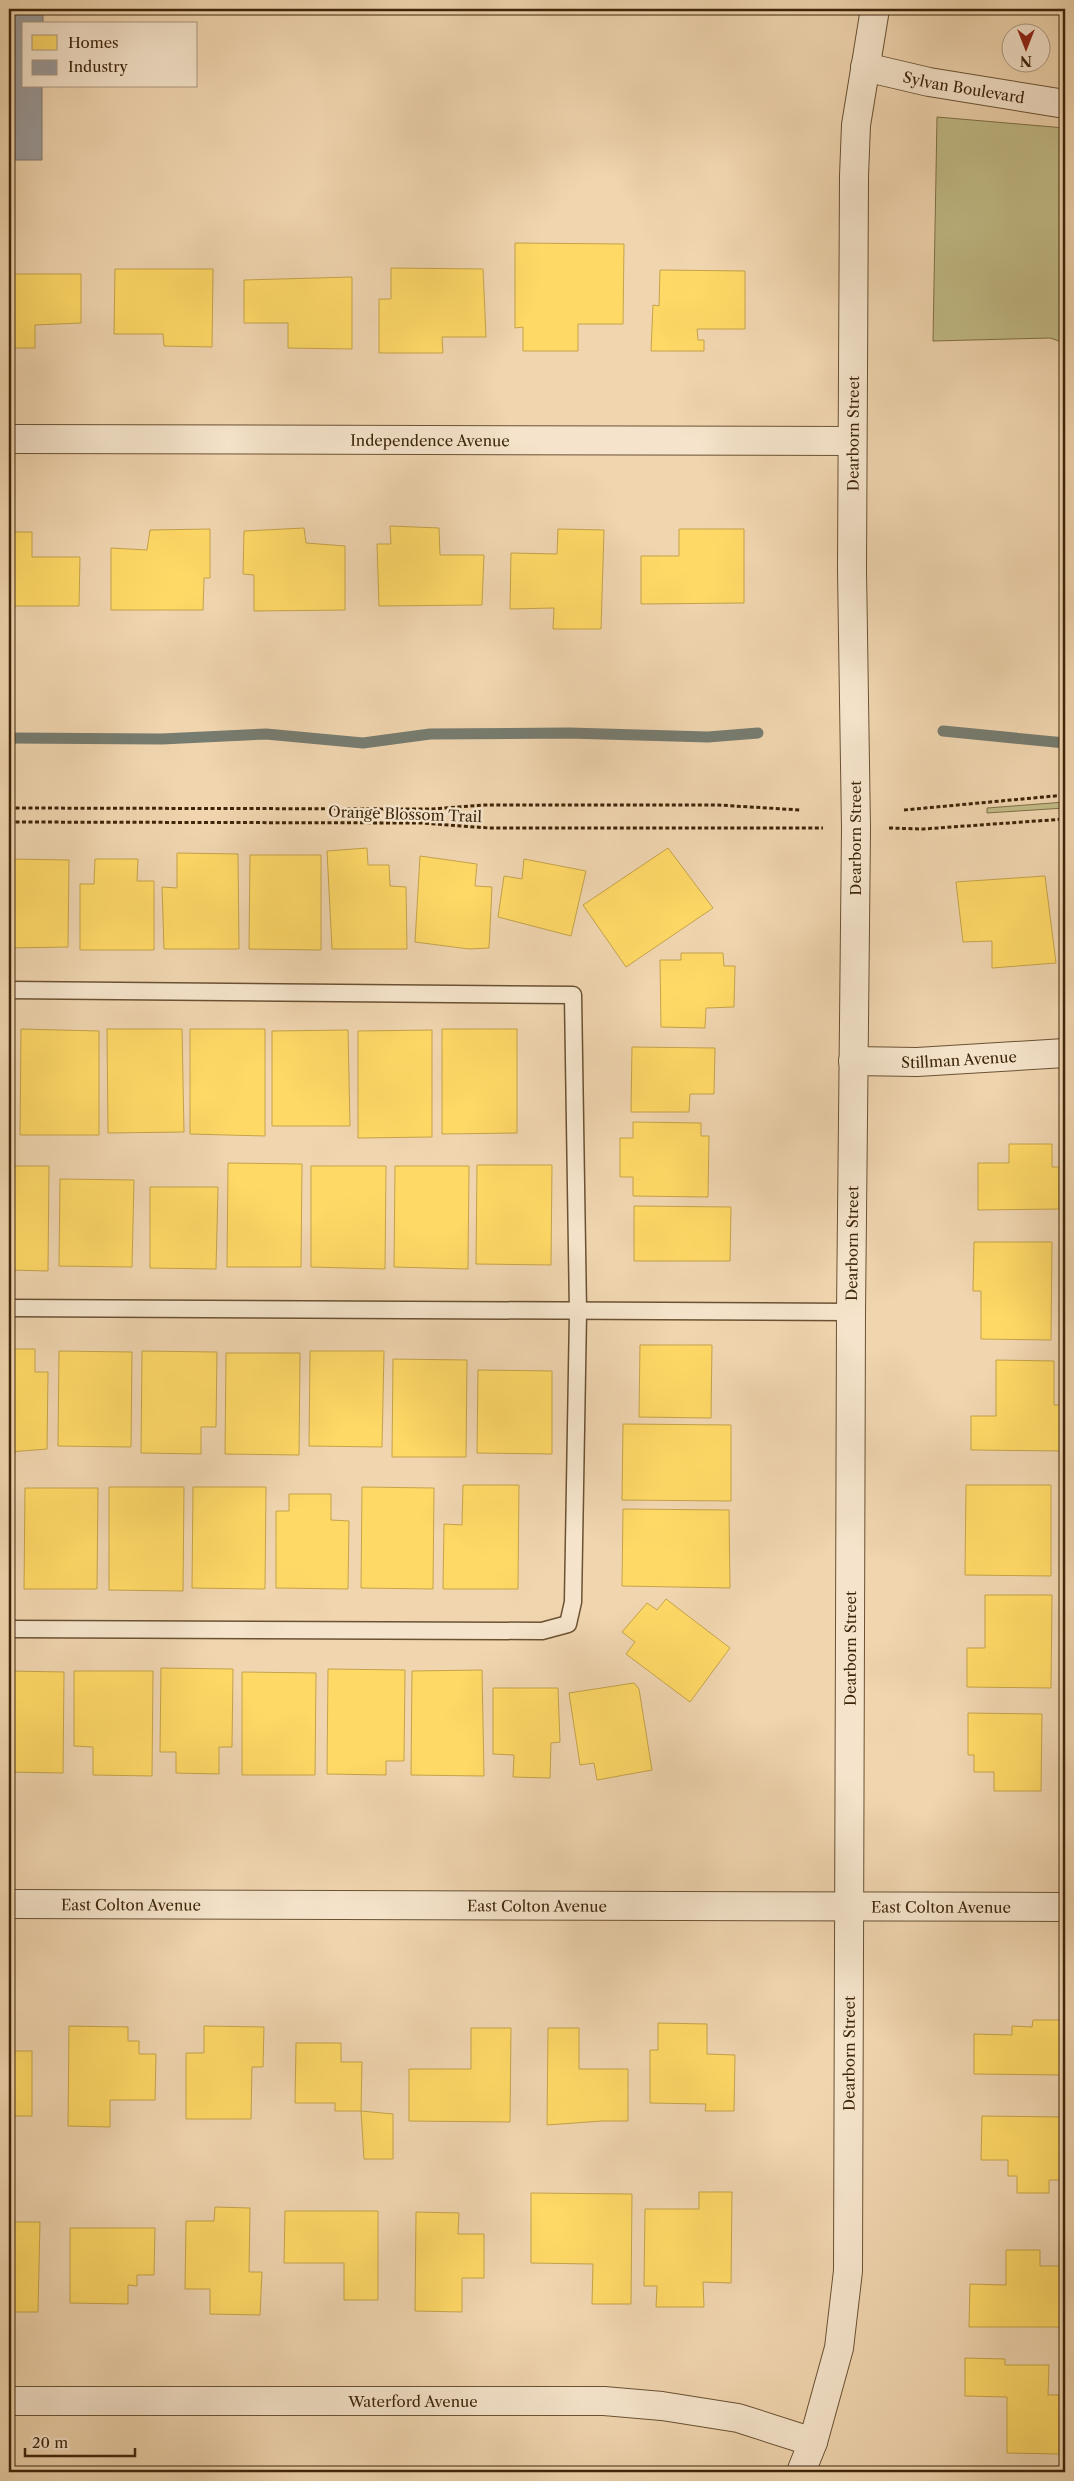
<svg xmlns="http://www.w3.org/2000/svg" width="1074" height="2481" font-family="'Libre Caslon Text',serif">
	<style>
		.green { fill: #c1bb86; stroke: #807048 }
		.homes { fill: #ffd966; stroke: #c5a34a }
		.industry { fill: #999; stroke: #7e766e }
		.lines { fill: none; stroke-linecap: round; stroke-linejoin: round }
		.stream { stroke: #777c70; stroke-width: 11 }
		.service-casing { stroke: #6a5233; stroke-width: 19 }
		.minor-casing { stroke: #6a5233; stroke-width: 30 }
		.tertiary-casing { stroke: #6a5233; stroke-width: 30 }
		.path { stroke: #3e260a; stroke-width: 3; stroke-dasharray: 4 2.5; stroke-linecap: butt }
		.service { stroke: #f5e4cb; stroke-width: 16 }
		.minor { stroke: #f5e4cb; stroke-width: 28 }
		.tertiary { stroke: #f5e4cb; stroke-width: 28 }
		.labels { text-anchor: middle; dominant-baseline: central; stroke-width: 5; stroke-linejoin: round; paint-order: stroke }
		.street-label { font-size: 15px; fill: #3e260a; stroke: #f5e4cb }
	</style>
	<rect width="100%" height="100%" fill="#f0d5af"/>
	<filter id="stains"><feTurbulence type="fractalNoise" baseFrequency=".004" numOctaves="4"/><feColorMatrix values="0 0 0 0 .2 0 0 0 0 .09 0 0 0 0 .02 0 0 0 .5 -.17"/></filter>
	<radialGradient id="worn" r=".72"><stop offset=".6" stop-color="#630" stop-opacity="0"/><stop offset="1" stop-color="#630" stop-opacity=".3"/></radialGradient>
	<!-- green -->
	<g class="green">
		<polygon points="937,117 1065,128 1065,343 1050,338 933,341"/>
		<polygon points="1065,802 1065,808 987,813 987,808"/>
	</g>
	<!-- homes -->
	<g class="homes">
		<polygon points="515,243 624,244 623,324 578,324 578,351 523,351 523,327 515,328"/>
		<polygon points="9,247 14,247 14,274 81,274 81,323 35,325 35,348 9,348"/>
		<polygon points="391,268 483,269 486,337 442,337 443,353 379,353 379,299 391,299"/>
		<polygon points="115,269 213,269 212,347 164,346 163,334 114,334"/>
		<polygon points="660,270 745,271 745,329 697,329 698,340 704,340 704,351 651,351 653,305 659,306"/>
		<polygon points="352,277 352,349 288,348 288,323 244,323 244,280"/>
		<polygon points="390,526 439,528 440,555 484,555 482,605 379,606 377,544 391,544"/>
		<polygon points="304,528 306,543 345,546 345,610 254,611 254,575 243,574 244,531"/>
		<polygon points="210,529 210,578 204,578 203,610 111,610 111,548 147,550 150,530"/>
		<polygon points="558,529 604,530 601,629 553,629 554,608 510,609 511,553 557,554"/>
		<polygon points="679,529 744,529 744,603 641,604 641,556 679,556"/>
		<polygon points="9,532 32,532 32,557 80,557 79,606 9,606"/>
		<polygon points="367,848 368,865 389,865 390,886 406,887 407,949 332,949 327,851"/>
		<polygon points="668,848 713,908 626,967 583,905"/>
		<polygon points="177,853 238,854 239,949 164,949 162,887 177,888"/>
		<polygon points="250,855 321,855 321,950 249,949"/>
		<polygon points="420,856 477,864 475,886 492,887 489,948 469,949 415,942"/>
		<polygon points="9,859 69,860 68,947 9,948"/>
		<polygon points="95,859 138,859 137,881 154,881 154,950 80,950 80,884 94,884"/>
		<polygon points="524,859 586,871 571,936 498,917 504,876 522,879"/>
		<polygon points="1045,876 1056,963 992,968 992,941 963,942 956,882"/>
		<polygon points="681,953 723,953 724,966 735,966 734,1007 706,1008 705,1028 661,1027 660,960 681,960"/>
		<polygon points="21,1029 99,1031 99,1135 20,1135"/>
		<polygon points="107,1029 182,1029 184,1132 108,1133"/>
		<polygon points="190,1029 265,1029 265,1136 190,1134"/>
		<polygon points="442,1029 517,1029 517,1133 442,1134"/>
		<polygon points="9,1030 13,1030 12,1133 9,1133"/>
		<polygon points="348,1030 350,1126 272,1126 272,1031"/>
		<polygon points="432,1030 432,1137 358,1138 358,1031"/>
		<polygon points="632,1047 715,1048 714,1094 690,1094 689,1112 631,1112"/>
		<polygon points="633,1122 701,1123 701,1136 709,1136 708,1197 633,1196 633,1177 620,1177 620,1138 633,1138"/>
		<polygon points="1009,1144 1052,1144 1052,1167 1059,1167 1059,1209 978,1210 978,1163 1009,1163"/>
		<polygon points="228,1163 302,1164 301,1267 227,1267"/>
		<polygon points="477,1165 552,1165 551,1265 476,1264"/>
		<polygon points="9,1166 49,1166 48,1271 9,1270"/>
		<polygon points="311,1166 386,1166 385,1269 311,1267"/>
		<polygon points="395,1166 469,1166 468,1269 394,1267"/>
		<polygon points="60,1179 134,1180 132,1267 59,1266"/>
		<polygon points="150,1187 218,1187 216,1269 150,1268"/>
		<polygon points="634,1206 731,1207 730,1261 634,1261"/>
		<polygon points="974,1242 1052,1242 1051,1340 981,1339 981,1291 973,1291"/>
		<polygon points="640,1345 712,1345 711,1418 639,1417"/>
		<polygon points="9,1349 35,1349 35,1372 48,1372 47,1449 9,1452"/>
		<polygon points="59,1351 132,1352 131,1447 58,1446"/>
		<polygon points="142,1351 217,1352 216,1427 201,1427 201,1454 141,1453"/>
		<polygon points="310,1351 384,1351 382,1447 309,1446"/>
		<polygon points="226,1353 300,1353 299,1455 225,1454"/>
		<polygon points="393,1359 467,1360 466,1457 392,1457"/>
		<polygon points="996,1360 1054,1361 1054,1405 1065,1405 1065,1451 971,1450 971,1416 996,1416"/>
		<polygon points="478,1370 552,1371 552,1454 477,1453"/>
		<polygon points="623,1424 731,1425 731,1501 622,1500"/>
		<polygon points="463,1485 519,1485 518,1589 443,1589 444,1524 462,1525"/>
		<polygon points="966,1485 1051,1485 1051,1576 965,1575"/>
		<polygon points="109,1487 184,1487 183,1591 109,1590"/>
		<polygon points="193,1487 266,1487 265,1589 192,1588"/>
		<polygon points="362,1487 434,1488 433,1589 361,1588"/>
		<polygon points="25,1488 98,1488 97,1589 24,1589"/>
		<rect x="9" y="1490" width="5" height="98"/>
		<polygon points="289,1494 331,1494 331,1520 349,1521 348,1589 276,1588 276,1511 289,1511"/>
		<polygon points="623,1509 729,1510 730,1588 622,1586"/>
		<polygon points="985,1595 1052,1595 1051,1688 967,1687 967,1648 985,1648"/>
		<polygon points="666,1599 730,1648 690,1702 626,1654 635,1642 622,1632 647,1603 657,1610"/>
		<polygon points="161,1668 233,1669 232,1747 219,1747 219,1774 176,1773 176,1752 160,1752"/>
		<polygon points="328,1669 405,1670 404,1761 386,1761 386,1775 327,1774"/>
		<polygon points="482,1670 484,1776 411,1775 412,1671"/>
		<polygon points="9,1671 64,1672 63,1773 9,1772"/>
		<polygon points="74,1671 153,1671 152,1776 93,1775 93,1747 74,1746"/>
		<polygon points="242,1672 316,1673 315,1775 242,1775"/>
		<polygon points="634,1683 639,1689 652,1770 597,1780 594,1763 580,1765 569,1693"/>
		<polygon points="493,1688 558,1688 560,1742 551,1743 550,1778 513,1777 514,1755 493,1754"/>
		<polygon points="968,1713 1042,1714 1041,1791 994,1791 994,1772 974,1772 974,1755 968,1755"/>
		<polygon points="1033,2020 1065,2020 1065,2075 974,2074 974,2034 1012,2035 1012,2026 1032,2027"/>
		<polygon points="658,2023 707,2024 707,2054 735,2055 734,2111 705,2111 706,2104 650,2103 650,2050 658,2050"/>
		<polygon points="69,2026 128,2027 128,2041 139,2041 139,2054 156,2054 155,2100 110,2100 110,2127 68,2126"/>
		<polygon points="204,2026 264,2027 263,2067 252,2067 251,2119 186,2119 186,2053 204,2053"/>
		<polygon points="471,2028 511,2028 510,2122 409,2121 409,2069 471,2069"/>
		<polygon points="548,2028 579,2028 579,2069 628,2069 628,2121 602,2121 547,2125"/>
		<polygon points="296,2043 341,2043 341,2062 362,2062 361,2111 335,2111 335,2103 295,2103"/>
		<rect x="9" y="2051" width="23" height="65"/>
		<polygon points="361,2111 393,2114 393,2159 364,2159"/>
		<polygon points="982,2116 1065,2117 1065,2180 1049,2180 1049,2193 1017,2193 1017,2176 1008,2176 1008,2160 981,2160"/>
		<polygon points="699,2192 732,2192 731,2283 703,2282 704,2307 656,2307 657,2286 644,2286 645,2209 699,2209"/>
		<polygon points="531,2193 632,2194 631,2304 592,2304 593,2264 531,2263"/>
		<polygon points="215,2207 250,2208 249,2272 262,2272 260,2315 210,2314 210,2289 185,2289 186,2221 214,2221"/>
		<polygon points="285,2211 378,2211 378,2300 344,2300 344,2263 284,2263"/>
		<polygon points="416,2212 459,2213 458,2234 484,2234 484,2278 462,2278 462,2312 415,2311"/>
		<polygon points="9,2222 40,2222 38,2312 9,2312"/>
		<polygon points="70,2228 155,2228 154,2275 137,2275 137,2286 128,2285 128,2304 70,2303"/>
		<polygon points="1006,2250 1040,2250 1040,2266 1060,2266 1060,2327 969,2327 970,2284 1006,2285"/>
		<polygon points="965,2358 1005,2359 1005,2365 1049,2365 1048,2395 1059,2395 1059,2454 1007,2453 1007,2397 965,2396"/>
	</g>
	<!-- industry -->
	<polygon class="industry" points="9,9 43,9 43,24 24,24 24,86 42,86 42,160 9,160"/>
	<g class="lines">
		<!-- stream -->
		<g class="stream">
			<polyline points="943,731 1065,743"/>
			<polyline points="9,738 162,739 266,734 363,743 430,734 569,733 708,737 758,733"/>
		</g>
		<!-- service casing -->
		<g class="service-casing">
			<g id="service">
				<polyline points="9,990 573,995 578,1312 573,1602 568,1624 542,1631 9,1629"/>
				<polyline points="9,1308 851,1312"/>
			</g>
		</g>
		<!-- minor casing -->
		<g class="minor-casing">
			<g id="minor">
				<path id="s1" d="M865 67 929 82 1065 104"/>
				<path id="s2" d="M9 439 852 441"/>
				<path id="s3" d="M853 1061 917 1062 1065 1053"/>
				<path id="s4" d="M9 2401H604L662 2406 738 2418 813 2442"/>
			</g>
		</g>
		<!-- tertiary casing -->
		<g class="tertiary-casing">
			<g id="tertiary">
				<path id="s5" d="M9 1904 1065 1907"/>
				<path id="s6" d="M801 2472 813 2442 839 2348 848 2271 851 1312 856 829 852 570 854 176 856 125 875 9"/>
			</g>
		</g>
		<!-- path -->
		<g class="path">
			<polyline points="9,808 432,809 483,805 718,805 800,810"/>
			<polyline points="904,810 1065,795"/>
			<polyline points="9,822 421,823 489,828 823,828"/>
			<polyline points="889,828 923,829 1065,819"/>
		</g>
		<!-- service -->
		<use href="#service" class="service"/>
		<!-- minor -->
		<use href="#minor" class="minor"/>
		<!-- tertiary -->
		<use href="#tertiary" class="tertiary"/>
	</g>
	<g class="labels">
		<!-- street labels -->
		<g class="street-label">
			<text stroke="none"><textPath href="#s1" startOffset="101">Sylvan Boulevard</textPath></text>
			<text stroke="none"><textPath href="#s6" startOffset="2045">Dearborn Street</textPath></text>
			<text stroke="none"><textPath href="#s2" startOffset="421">Independence Avenue</textPath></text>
			<text transform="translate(405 814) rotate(2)">Orange Blossom Trail</text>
			<text transform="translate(855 838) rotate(-90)">Dearborn Street</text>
			<text stroke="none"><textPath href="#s3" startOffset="106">Stillman Avenue</textPath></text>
			<text stroke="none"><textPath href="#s6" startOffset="1235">Dearborn Street</textPath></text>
			<text stroke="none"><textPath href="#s6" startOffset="830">Dearborn Street</textPath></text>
			<text stroke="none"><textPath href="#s5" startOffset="122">East Colton Avenue</textPath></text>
			<text stroke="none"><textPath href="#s5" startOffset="528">East Colton Avenue</textPath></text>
			<text stroke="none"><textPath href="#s5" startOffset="932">East Colton Avenue</textPath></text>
			<text stroke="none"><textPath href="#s6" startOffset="425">Dearborn Street</textPath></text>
			<text stroke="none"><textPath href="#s4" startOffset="404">Waterford Avenue</textPath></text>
		</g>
	</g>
	<!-- margin -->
	<rect width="1074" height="2481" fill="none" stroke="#f0d5af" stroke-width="30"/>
	<rect x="10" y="10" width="1054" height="2461" fill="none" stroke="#3e260a" stroke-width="2.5"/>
	<rect x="15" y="15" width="1044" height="2451" fill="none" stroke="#3e260a"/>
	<!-- legend -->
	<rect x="22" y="22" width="175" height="65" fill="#f5e4cb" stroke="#ac987e"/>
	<rect x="32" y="35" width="25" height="15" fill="#ffd966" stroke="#ac987e"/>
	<text x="68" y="48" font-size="15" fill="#3e260a">Homes</text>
	<rect x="32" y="60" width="25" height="15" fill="#999999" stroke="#ac987e"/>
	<text x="68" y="72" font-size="15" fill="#3e260a">Industry</text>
	<!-- north arrow -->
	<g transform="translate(1026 48) rotate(180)"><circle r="24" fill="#f5e4cb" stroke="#ac987e"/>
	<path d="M0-4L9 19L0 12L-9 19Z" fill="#8f2418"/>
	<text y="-8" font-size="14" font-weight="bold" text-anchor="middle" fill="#3e260a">N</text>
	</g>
	<!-- scale -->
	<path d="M25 2448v8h110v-8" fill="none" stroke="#3e260a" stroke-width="2.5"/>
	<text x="32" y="2448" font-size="15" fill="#3e260a" stroke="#f5e4cb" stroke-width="4" paint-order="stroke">20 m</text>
	<rect width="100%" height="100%" filter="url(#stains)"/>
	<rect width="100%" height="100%" fill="url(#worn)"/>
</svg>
